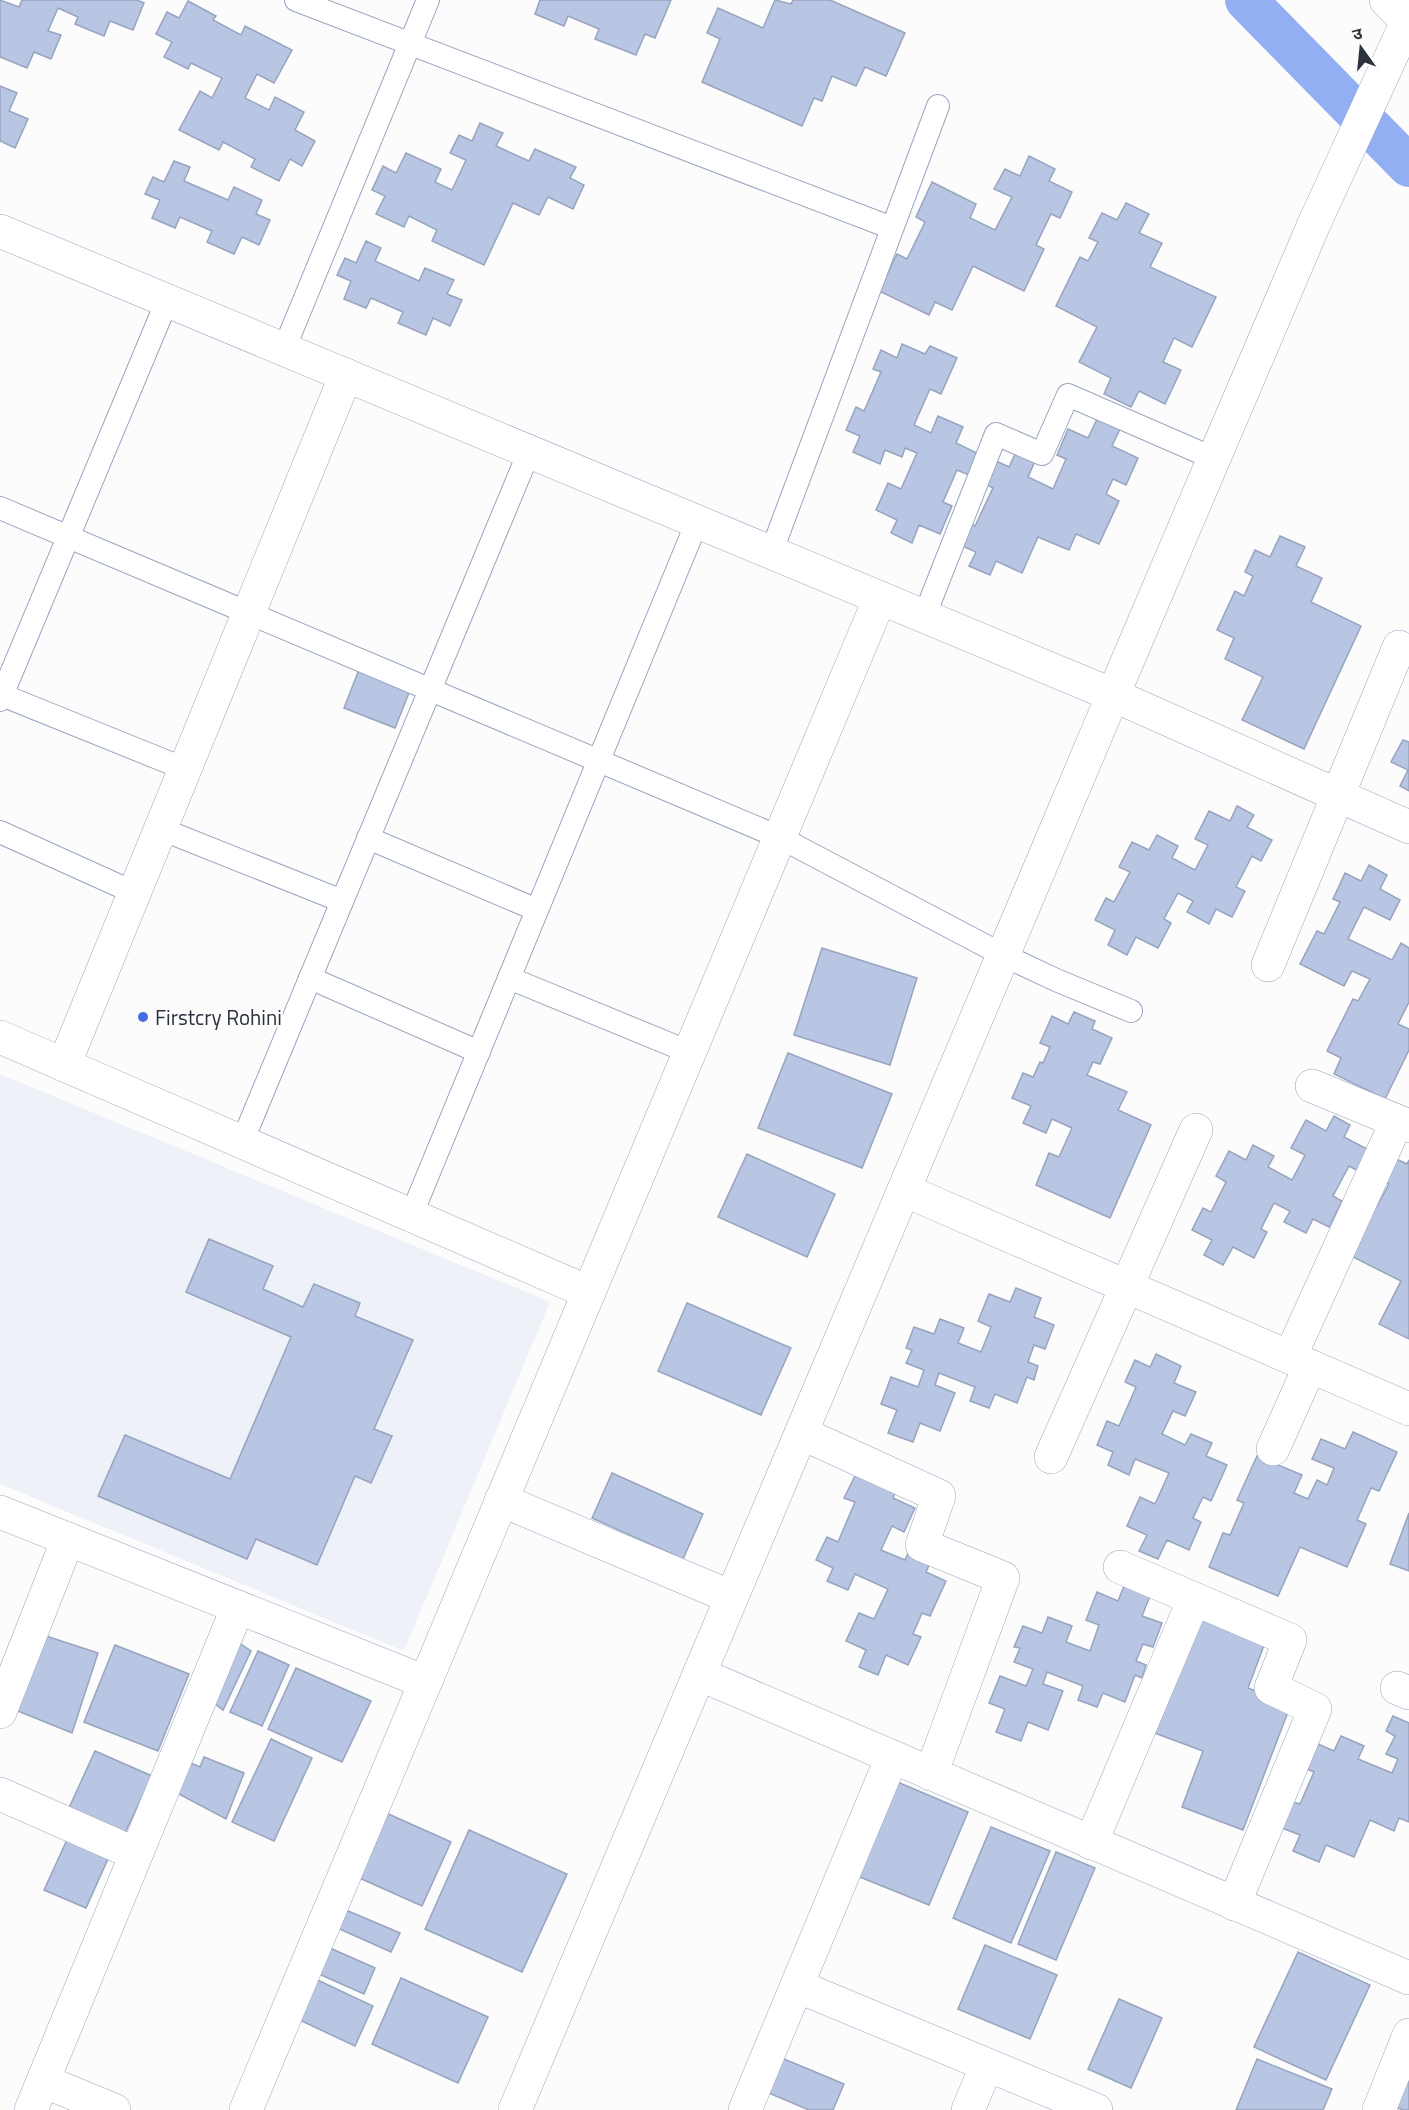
<svg xmlns="http://www.w3.org/2000/svg" width="1409" height="2110" font-family="'Titillium Web','Noto Sans Devanagari',sans-serif">
	<style>
		.built { fill: #eef1f8 }
		.lines { fill: none; stroke-linecap: round; stroke-linejoin: round }
		.canal { stroke: #91aff2; stroke-width: 42 }
		.building { fill: #b9c6e3; stroke: #97a4bf; stroke-width: 1.5 }
		.service-casing { stroke: #99a5c1; stroke-width: 24 }
		.minor-casing { stroke: #99a5c1; stroke-width: 34 }
		.tertiary-casing { stroke: #99a5c1; stroke-width: 34 }
		.service { stroke: #fff; stroke-width: 22 }
		.minor { stroke: #fff; stroke-width: 33 }
		.tertiary { stroke: #fff; stroke-width: 33 }
		.poi-dot { fill: #446fe1; stroke: #fcfcfc; stroke-width: 2 }
		.labels { text-anchor: middle; dominant-baseline: central; stroke-width: 5; stroke-linejoin: round; paint-order: stroke }
		.poi-label { font-size: 21px; fill: #2c323d; stroke: #fcfcfc; text-anchor: start }
	</style>
	<rect width="100%" height="100%" fill="#fcfcfc"/>
	<!-- built -->
	<polygon class="built" points="0,1074 550,1302 404,1651 0,1484"/>
	<g class="lines">
		<!-- canal -->
		<polyline class="canal" points="1246,0 1409,166"/>
	</g>
	<!-- building -->
	<g class="building">
		<polygon points="0,0 19,7 22,0 137,0 144,3 133,30 110,21 104,36 75,24 78,17 58,8 48,31 61,35 51,59 34,52 27,68 0,57"/>
		<polygon points="540,0 671,0 655,38 645,34 636,55 595,39 599,29 568,16 564,26 535,14"/>
		<polygon points="775,0 791,4 793,0 830,0 905,33 886,76 865,67 856,86 832,76 822,101 814,98 802,126 702,82 720,39 707,33 718,8 763,28"/>
		<polygon points="188,1 216,16 213,20 241,35 245,26 292,50 274,83 257,74 245,98 269,110 275,97 304,112 295,130 315,141 302,166 290,159 279,181 251,167 255,159 223,142 219,150 179,130 200,91 212,98 222,78 191,63 188,69 164,57 172,42 156,34 167,12 179,18"/>
		<polygon points="0,86 17,93 9,111 28,119 15,148 0,141"/>
		<polygon points="480,123 503,133 496,146 529,161 535,149 576,167 570,178 584,185 573,209 548,197 539,215 513,203 484,265 432,241 437,230 409,216 404,227 376,214 385,196 372,190 383,166 396,173 406,153 441,169 435,182 452,190 466,160 450,153 459,135 472,141"/>
		<polygon points="1029,156 1055,169 1049,181 1072,192 1060,218 1051,214 1036,245 1044,249 1024,291 973,266 952,310 935,302 929,315 879,291 897,254 907,259 925,222 916,217 932,182 976,204 970,218 995,230 1012,197 994,189 1005,169 1020,176"/>
		<polygon points="174,161 190,167 184,181 228,200 234,187 262,200 256,214 270,220 259,245 242,237 234,254 207,242 212,231 180,217 175,228 152,218 160,200 145,194 153,177 164,182"/>
		<polygon points="1126,203 1149,214 1139,233 1162,243 1150,267 1216,297 1192,347 1174,338 1163,362 1181,370 1165,404 1139,391 1131,407 1104,394 1111,378 1079,362 1097,327 1056,306 1080,257 1088,261 1098,242 1089,238 1102,213 1117,220"/>
		<polygon points="366,241 381,248 375,261 419,281 425,268 454,280 447,294 462,300 450,326 433,318 426,335 398,323 403,312 371,298 366,308 344,299 351,281 337,275 345,258 356,263"/>
		<polygon points="902,344 925,354 930,346 957,358 941,394 930,389 914,425 931,433 938,416 963,427 956,443 979,454 969,475 957,470 943,502 952,506 940,534 919,525 912,543 891,533 897,520 876,510 888,483 901,489 917,453 905,448 902,457 885,450 880,464 853,452 860,436 846,430 856,407 864,411 881,372 873,369 881,350 897,358"/>
		<polygon points="1099,415 1122,425 1112,446 1138,458 1126,485 1113,479 1106,494 1119,501 1099,544 1076,534 1069,550 1038,537 1022,573 996,561 990,575 969,566 976,552 958,544 968,522 975,526 993,488 985,484 996,461 1009,467 1017,450 1036,459 1028,477 1053,489 1066,459 1057,455 1068,429 1088,438"/>
		<polygon points="1280,536 1305,547 1296,566 1322,578 1311,602 1361,626 1304,749 1242,720 1263,677 1225,659 1234,638 1217,630 1235,591 1244,596 1253,576 1245,572 1255,550 1270,557"/>
		<polygon points="360,667 411,688 395,728 344,708"/>
		<polygon points="1403,740 1409,742 1409,791 1400,786 1408,770 1391,762"/>
		<polygon points="1237,806 1254,815 1247,827 1272,840 1261,861 1252,856 1236,887 1245,891 1232,917 1216,909 1209,924 1187,912 1193,901 1178,893 1164,919 1171,923 1158,948 1136,937 1127,955 1108,945 1115,930 1095,920 1106,898 1114,902 1130,872 1119,867 1132,842 1149,850 1157,835 1178,846 1172,858 1195,870 1208,845 1195,839 1209,811 1230,821"/>
		<polygon points="1369,865 1387,875 1380,889 1400,900 1390,920 1364,907 1348,939 1392,960 1401,943 1409,948 1409,1002 1398,1024 1409,1029 1409,1050 1385,1099 1334,1074 1341,1058 1327,1051 1353,999 1358,1001 1370,979 1352,971 1344,986 1300,964 1317,931 1324,934 1340,902 1333,899 1345,873 1361,881"/>
		<polygon points="822,948 917,978 890,1065 794,1035"/>
		<polygon points="1074,1012 1095,1021 1092,1029 1112,1038 1100,1064 1093,1062 1087,1075 1127,1092 1118,1110 1151,1125 1110,1218 1036,1185 1049,1153 1059,1157 1072,1128 1052,1119 1046,1133 1023,1123 1031,1106 1012,1098 1023,1073 1033,1077 1040,1062 1043,1063 1050,1047 1040,1043 1052,1016 1068,1024"/>
		<polygon points="788,1053 892,1094 862,1168 758,1128"/>
		<polygon points="1334,1116 1350,1125 1344,1137 1369,1150 1358,1171 1349,1166 1333,1196 1342,1201 1329,1227 1313,1219 1306,1233 1284,1222 1290,1211 1274,1203 1261,1229 1267,1232 1254,1258 1233,1247 1223,1265 1204,1255 1212,1240 1192,1230 1203,1208 1211,1212 1226,1182 1216,1176 1229,1151 1246,1160 1253,1145 1274,1156 1268,1167 1292,1180 1305,1155 1291,1148 1306,1120 1326,1131"/>
		<polygon points="747,1154 835,1194 807,1257 718,1217"/>
		<polygon points="1394,1158 1407,1164 1409,1160 1409,1339 1379,1324 1401,1281 1345,1253 1371,1202 1377,1206 1389,1184 1382,1180"/>
		<polygon points="209,1239 273,1266 263,1289 303,1307 314,1284 360,1303 355,1316 413,1340 374,1429 392,1436 371,1483 355,1476 317,1565 256,1539 247,1559 98,1496 125,1435 230,1479 291,1337 186,1292"/>
		<polygon points="1016,1288 1041,1298 1034,1317 1054,1325 1045,1349 1034,1345 1028,1362 1038,1366 1034,1380 1027,1377 1017,1403 995,1394 989,1408 970,1401 975,1387 939,1373 935,1385 955,1393 940,1431 920,1423 913,1442 888,1433 897,1410 881,1404 891,1377 918,1387 924,1370 906,1363 912,1350 906,1348 914,1327 934,1334 940,1319 964,1328 958,1343 981,1352 991,1327 978,1321 989,1294 1010,1302"/>
		<polygon points="687,1303 791,1348 761,1415 658,1371"/>
		<polygon points="1156,1354 1181,1366 1174,1383 1196,1392 1185,1416 1173,1411 1162,1434 1185,1445 1191,1434 1212,1443 1206,1456 1227,1465 1211,1501 1203,1497 1193,1518 1201,1522 1189,1550 1167,1540 1158,1559 1139,1551 1147,1535 1127,1526 1140,1497 1155,1504 1169,1473 1135,1459 1129,1475 1108,1465 1113,1452 1097,1445 1107,1421 1119,1426 1136,1387 1125,1382 1135,1360 1150,1367"/>
		<polygon points="1353,1432 1397,1452 1379,1491 1371,1488 1357,1520 1366,1524 1347,1567 1300,1547 1278,1596 1209,1567 1223,1533 1230,1535 1244,1503 1237,1500 1257,1456 1302,1475 1294,1493 1308,1499 1317,1480 1327,1485 1334,1468 1312,1459 1321,1439 1345,1449"/>
		<polygon points="612,1473 703,1514 683,1559 592,1518"/>
		<polygon points="855,1476 900,1481 893,1498 915,1508 904,1532 892,1526 881,1550 905,1560 910,1549 932,1559 926,1572 946,1581 930,1616 922,1613 913,1634 921,1637 908,1665 886,1655 878,1675 859,1667 866,1650 846,1641 859,1613 874,1619 888,1589 855,1574 848,1590 827,1581 833,1568 816,1560 827,1537 838,1542 855,1502 844,1498"/>
		<polygon points="1409,1513 1409,1571 1390,1564"/>
		<polygon points="1124,1586 1150,1596 1142,1616 1162,1623 1153,1647 1143,1644 1136,1661 1146,1665 1142,1678 1135,1675 1125,1702 1103,1693 1097,1707 1078,1700 1083,1686 1047,1672 1043,1684 1063,1691 1048,1730 1028,1722 1021,1741 996,1732 1005,1709 989,1703 1000,1676 1026,1686 1033,1669 1014,1662 1020,1648 1014,1647 1023,1626 1042,1633 1048,1617 1072,1626 1066,1642 1090,1651 1099,1625 1086,1620 1097,1592 1118,1601"/>
		<polygon points="1201,1606 1269,1632 1248,1688 1291,1704 1243,1830 1182,1807 1203,1751 1152,1732"/>
		<polygon points="43,1635 98,1653 72,1733 18,1711"/>
		<polygon points="235,1640 251,1651 223,1710 210,1700"/>
		<polygon points="115,1645 189,1674 158,1751 84,1722"/>
		<polygon points="258,1651 289,1665 262,1726 230,1712"/>
		<polygon points="296,1668 371,1701 342,1762 268,1729"/>
		<polygon points="1393,1716 1409,1723 1409,1822 1399,1818 1394,1831 1370,1820 1354,1857 1326,1845 1319,1862 1293,1851 1300,1835 1282,1828 1293,1802 1300,1804 1314,1772 1307,1769 1318,1744 1334,1751 1341,1736 1364,1746 1358,1759 1392,1773 1398,1759 1386,1754 1395,1736 1386,1731"/>
		<polygon points="271,1739 312,1758 274,1841 232,1822"/>
		<polygon points="95,1751 152,1776 124,1835 68,1810"/>
		<polygon points="204,1757 244,1773 226,1819 173,1791 184,1760 200,1767"/>
		<polygon points="895,1781 968,1812 929,1905 855,1875"/>
		<polygon points="384,1812 451,1842 422,1906 355,1876"/>
		<polygon points="991,1827 1050,1851 1011,1943 953,1918"/>
		<polygon points="469,1830 567,1874 522,1972 425,1929"/>
		<polygon points="71,1831 112,1850 86,1908 44,1890"/>
		<polygon points="1056,1852 1095,1868 1056,1960 1018,1944"/>
		<polygon points="341,1908 400,1933 391,1952 333,1926"/>
		<polygon points="321,1944 375,1968 364,1994 310,1970"/>
		<polygon points="985,1945 1057,1975 1030,2039 958,2009"/>
		<polygon points="1298,1952 1370,1985 1326,2080 1254,2047"/>
		<polygon points="311,1977 373,2006 355,2046 293,2017"/>
		<polygon points="401,1978 488,2017 458,2083 372,2044"/>
		<polygon points="1119,1999 1162,2018 1131,2088 1088,2069"/>
		<polygon points="772,2054 844,2084 833,2110 809,2110 757,2088"/>
		<polygon points="1257,2059 1332,2089 1323,2110 1236,2110"/>
		<polygon points="1409,2061 1409,2110 1403,2110 1391,2105"/>
	</g>
	<g class="lines">
		<!-- service casing -->
		<g class="service-casing">
			<g id="service">
				<polyline points="296,0 892,228"/>
				<polyline points="284,349 428,0"/>
				<polyline points="0,508 779,837 1003,955 1056,980 1131,1011"/>
				<polyline points="771,553 938,106"/>
				<polyline points="924,617 996,434 1042,454 1068,395 1215,459"/>
				<polyline points="2,695 185,769"/>
				<polyline points="0,700 167,301"/>
				<polyline points="161,829 342,901"/>
				<polyline points="0,832 135,893"/>
				<polyline points="368,838 537,910"/>
				<polyline points="310,978 479,1052"/>
				<polyline points="509,978 689,1052"/>
				<polyline points="242,1142 529,452"/>
				<polyline points="411,1216 697,522"/>
			</g>
		</g>
		<!-- minor casing -->
		<g class="minor-casing">
			<g id="minor">
				<polyline points="1407,22 1314,224 1113,695 1409,827"/>
				<polyline points="0,231 1113,695 515,2110"/>
				<polyline points="1268,965 1399,647"/>
				<polyline points="0,1037 588,1292"/>
				<polyline points="64,1065 346,375"/>
				<polyline points="1312,1086 1409,1126"/>
				<polyline points="904,1190 1409,1409"/>
				<polyline points="1290,1357 1397,1121"/>
				<polyline points="801,1433 939,1496 922,1545 1003,1578 931,1774"/>
				<polyline points="1273,1449 1310,1366"/>
				<polyline points="1051,1457 1196,1130"/>
				<polyline points="501,1500 731,1597"/>
				<polyline points="0,1512 425,1682"/>
				<polyline points="1120,1567 1290,1640 1271,1688 1315,1709 1234,1904"/>
				<polyline points="699,1674 1409,1978"/>
				<polyline points="1397,1688 1409,1693"/>
				<polyline points="0,1712 68,1539"/>
				<polyline points="0,1794 136,1854"/>
				<polyline points="1091,1843 1194,1599"/>
				<polyline points="797,1986 1096,2110"/>
				<polyline points="43,2081 114,2110"/>
				<polyline points="31,2110 238,1607"/>
				<polyline points="246,2110 880,598"/>
				<polyline points="745,2110 892,1757"/>
				<polyline points="968,2110 987,2065"/>
				<polyline points="1379,2110 1409,2035"/>
			</g>
		</g>
		<!-- tertiary casing -->
		<g class="tertiary-casing">
			<polyline id="tertiary" points="1386,0 1409,24"/>
		</g>
		<!-- service -->
		<use href="#service" class="service"/>
		<!-- minor -->
		<use href="#minor" class="minor"/>
		<!-- tertiary -->
		<use href="#tertiary" class="tertiary"/>
	</g>
	<!-- markers -->
	<circle class="poi-dot" cx="143" cy="1017" r="6"/>
	<g class="labels">
		<!-- poi labels -->
		<g class="poi-label">
			<text x="155" y="1017">Firstcry Rohini</text>
		</g>
	</g>
	<!-- north arrow -->
	<g transform="translate(1361 48) rotate(345)" stroke="#fcfcfc" stroke-width="4.5" paint-order="stroke">
	<path d="M0-4.5L10 22L0 15L-10 22Z" fill="#2c323d"/>
	<text y="-9" font-size="16" font-weight="bold" text-anchor="middle" fill="#2c323d">उ</text>
	</g>
</svg>
